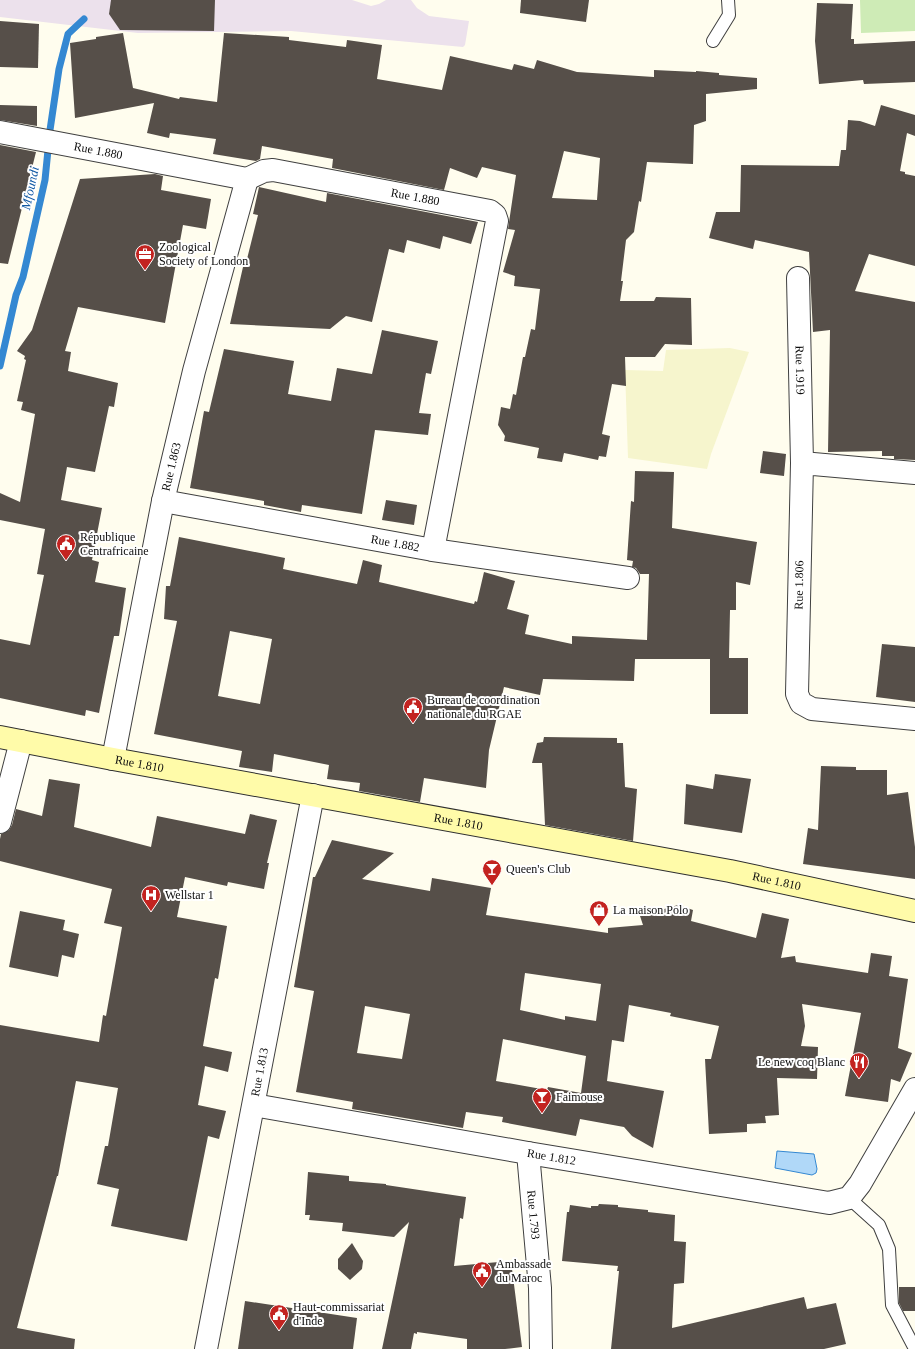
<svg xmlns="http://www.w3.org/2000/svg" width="915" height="1349" font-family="Georgia,serif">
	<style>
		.industrial { fill: #ece1ec }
		.farmland { fill: #f6f5cd }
		.green { fill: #ceebb6 }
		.water { fill: #b0d8f8; stroke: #3488d2 }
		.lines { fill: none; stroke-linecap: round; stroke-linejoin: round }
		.stream { stroke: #3488d2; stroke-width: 7 }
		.building { fill: #564f49; fill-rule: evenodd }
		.lane-casing { stroke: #404040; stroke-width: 14 }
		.street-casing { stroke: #404040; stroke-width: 24 }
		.secondary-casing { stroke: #2f2f2f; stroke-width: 24 }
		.lane { stroke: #fff; stroke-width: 12 }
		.street { stroke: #fff; stroke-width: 22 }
		.secondary { stroke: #fffba9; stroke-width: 22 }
		.labels { text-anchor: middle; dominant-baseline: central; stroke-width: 4; stroke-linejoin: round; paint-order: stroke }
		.street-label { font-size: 12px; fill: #0d0d0d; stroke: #fff }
		.poi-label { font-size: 12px; fill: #0d0d0d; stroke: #fff; text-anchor: start }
		.water-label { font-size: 13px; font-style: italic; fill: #125aa4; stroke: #fff }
	</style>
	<rect width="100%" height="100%" fill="#fffdee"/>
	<!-- industrial -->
	<polygon class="industrial" points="0,0 352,0 371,6 379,4 386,0 411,0 417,8 429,16 469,21 465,45 463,47 291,31 138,33 0,17"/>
	<!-- farmland -->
	<polygon class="farmland" points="730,348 749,352 711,454 707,469 628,458 625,370 663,371 666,350"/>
	<!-- green -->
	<polygon class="green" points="860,0 915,0 915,31 861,33"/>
	<!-- water -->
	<polygon class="water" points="777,1151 814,1154 817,1169 816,1173 812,1175 775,1168"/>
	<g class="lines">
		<!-- stream -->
		<polyline class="stream" points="0,366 16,295 23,277 45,180 50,130 59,69 68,34 84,19"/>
	</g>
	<!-- building -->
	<g class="building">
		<polygon points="111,0 215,0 214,31 120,30 109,14"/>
		<polygon points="521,0 589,0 586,22 520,13"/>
		<polygon points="817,3 853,4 851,39 854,39 854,44 915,41 915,82 864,84 863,80 819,84 815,41"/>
		<polygon points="0,21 39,24 38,68 0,67"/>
		<path d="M123 33 133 88 179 99 180 97 217 102 224 33 289 37V40L346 47 347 40 382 45 377 79 442 90 450 56 512 70 514 64 534 69 537 60 577 72 654 77V70L696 72V71L719 73V75L757 78V89L706 94V121L694 125 693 164 647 162 641 202 639 201 634 232 626 240 621 281H623L620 301H654L656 297 691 298 692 345 665 344 655 357H625L626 386 612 384 602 434 610 436 606 457 599 456 598 460 564 453 562 462 537 458 539 448 504 441 505 436 498 425 501 407 510 409 513 394 516 395 523 357H525L531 329 535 330 540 289 514 286 515 276 503 272 515 230 508 229 516 175 482 167 477 178 450 168 444 190 332 168 333 159 262 146 260 159 256 161 213 154 216 139 170 133 169 138 147 133 154 103 75 118 70 43 96 39V37ZM564 151 600 158 597 200 552 198Z"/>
		<polygon points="0,105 37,106 37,126 0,120"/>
		<polygon points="881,105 915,115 915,136 907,133 900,171 905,172 905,174 915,176 915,266 869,254 855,291 915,302 915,460 894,459 894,456 882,456 882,451 828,452 830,330 813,332 809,252 755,240 753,249 709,238 716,212 740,212 741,165 839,166 841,150 846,150 848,120 860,121 875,126"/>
		<polygon points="0,145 36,152 8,264 0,263"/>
		<polygon points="155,174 163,176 161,190 211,199 206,229 183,225 165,323 78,307 65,351 71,352 68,371 118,383 114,407 109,406 95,472 67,467 61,500 102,508 92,560 99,562 95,582 126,588 119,636 114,636 99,713 86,710 85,716 0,698 0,639 30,645 44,575 37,574 45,529 0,520 0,493 20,502 35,414 21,410 23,402 17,401 26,360 24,359 25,356 17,351 32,330 80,179"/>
		<polygon points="259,187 326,202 327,193 478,222 471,244 443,236 440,249 407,240 404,253 389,249 372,322 346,316 330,329 230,324 243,267 245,267 258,215 253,214"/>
		<polygon points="382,330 438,341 431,374 426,373 419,413 431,414 428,435 375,430 362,514 302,505 301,512 264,505 264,501 190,488 204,411 209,412 224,349 294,361 288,394 331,401 337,368 372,374"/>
		<polygon points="763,451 786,454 784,476 760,473"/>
		<path d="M635 471 674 472 672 528 757 542 750 585 736 582V610H730L729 658H748V714H710V659H635L634 681 543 679 540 695 504 687 489 750 486 788 424 778 420 802 359 791 360 783 327 779 329 765 274 754 272 772 239 767 242 751 154 734 177 621 164 619 166 586H170L179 537 285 558 283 569 357 584 363 560 382 565 379 582 474 604 475 601 477 602 484 572 515 581 507 609 529 615 525 634 572 644V636L647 640 649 574H640L636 568 632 567 633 561 627 560 631 501 634 502ZM230 631 272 639 260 704 218 696Z"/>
		<polygon points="386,500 417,505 414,525 382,520"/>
		<polygon points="882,644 915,647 915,702 876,697"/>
		<polygon points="544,737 617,738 617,743 623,743 625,787 637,789 633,841 545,825 542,763 532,763 537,743 543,742"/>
		<polygon points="821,766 856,767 856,770 887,770 887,795 908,792 915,847 915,879 803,864 808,828 818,830"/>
		<polygon points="715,774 751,779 742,833 684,824 686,784 713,789"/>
		<polygon points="49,779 80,784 74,827 151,847 157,816 245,834 250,814 277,820 267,863 269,863 264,889 228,882 227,886 185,877 177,917 227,926 218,979 215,978 203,1046 232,1052 228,1072 205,1066 198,1105 226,1111 219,1139 208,1136 187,1241 111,1226 119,1189 97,1184 105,1146 108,1146 118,1088 76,1081 58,1176 57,1176 17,1328 75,1339 74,1349 0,1349 0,1025 99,1042 103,1015 106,1016 122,927 104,923 112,889 0,861 0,839 1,834 9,830 12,825 16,809 42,816"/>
		<path d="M332 840 394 853 362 879 430 891 432 878 491 888 486 915 608 933V928L643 925 640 916 678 905 693 910 691 921 756 938 762 913 789 919 781 958 795 956 796 962 868 973 871 953 892 956 889 976 908 979 898 1048 912 1053 900 1082 891 1079 888 1102 845 1096 861 1013 802 1004 805 1026 801 1046 818 1047 817 1079 777 1078 779 1115 765 1116 766 1123 747 1124V1132L709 1134 705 1059H711L719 1026 670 1016 671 1013 629 1005 624 1042 612 1040 607 1081 664 1091 653 1148 632 1136 624 1127 580 1119 576 1136 502 1122 503 1117 466 1112 463 1128 352 1109 353 1102 296 1092 314 991 294 987 313 877H315ZM525 973 601 984 596 1021 565 1016V1020L520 1010ZM365 1006 410 1014 402 1059 357 1053ZM503 1039 586 1056 581 1093 548 1087 547 1090 496 1081Z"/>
		<polygon points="20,911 65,920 63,930 79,934 74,958 62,955 58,977 9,967"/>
		<polygon points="308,1172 349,1176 349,1181 386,1184 386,1185 466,1197 463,1219 460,1218 454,1266 511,1261 522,1347 505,1349 467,1349 467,1339 417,1332 417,1334 414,1333 411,1349 382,1349 409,1222 394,1237 342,1231 343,1223 309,1220 310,1215 305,1215"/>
		<polygon points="599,1204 618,1205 618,1207 648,1210 648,1212 675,1215 674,1241 686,1242 684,1283 674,1284 672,1328 804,1297 807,1309 836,1303 846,1344 824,1349 611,1349 619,1271 617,1271 618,1266 562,1261 567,1212 569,1212 570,1205 591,1208 591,1206 598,1206"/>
		<polygon points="352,1243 363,1261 362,1269 350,1280 338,1269 338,1259"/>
		<polygon points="899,1287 915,1287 915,1311 903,1311 899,1303"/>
		<polygon points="245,1301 357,1318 353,1349 238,1349"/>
	</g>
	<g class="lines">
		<!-- lane casing -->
		<g class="lane-casing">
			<g id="lane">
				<polyline points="713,41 729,15 728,0"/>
				<polyline points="849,1198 879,1225 889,1249 892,1305 913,1345 915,1346"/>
			</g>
		</g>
		<!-- street casing -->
		<g class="street-casing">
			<g id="street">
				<path id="s1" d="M0 132 247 179 264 171 273 170 490 211 495 215 497 221 433 550"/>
				<path id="s2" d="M798 278 802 463"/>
				<polyline points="915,473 802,463 797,694 801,703 812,709 915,719"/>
				<path id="s3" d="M163 501 433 550 628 578"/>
				<path id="s4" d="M113 759 163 501 194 371 247 179"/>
				<polyline points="0,822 21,741"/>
				<path id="s5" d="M254 1105 528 1153 829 1203 849 1198 860 1184 915 1089"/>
				<path id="s6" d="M528 1153 540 1288 541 1349"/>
				<path id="s7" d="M206 1349 313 795"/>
			</g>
		</g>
		<!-- secondary casing -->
		<g class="secondary-casing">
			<g id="secondary">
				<path id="s8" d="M0 737 113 759 730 871 915 911"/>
			</g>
		</g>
		<!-- lane -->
		<use href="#lane" class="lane"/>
		<!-- street -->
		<use href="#street" class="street"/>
		<!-- secondary -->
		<use href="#secondary" class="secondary"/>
	</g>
	<!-- icons -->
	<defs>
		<g id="office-pin" transform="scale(1)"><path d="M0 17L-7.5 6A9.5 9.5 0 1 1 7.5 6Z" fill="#c32320" stroke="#fff"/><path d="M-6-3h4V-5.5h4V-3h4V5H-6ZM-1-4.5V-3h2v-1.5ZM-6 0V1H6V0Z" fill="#fff"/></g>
		<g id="civic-pin" transform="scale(1)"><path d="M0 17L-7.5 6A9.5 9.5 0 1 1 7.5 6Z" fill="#c32320" stroke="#fff"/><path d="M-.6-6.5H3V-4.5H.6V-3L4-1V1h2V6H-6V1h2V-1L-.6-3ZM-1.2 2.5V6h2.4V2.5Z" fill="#fff"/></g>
		<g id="bar-pin" transform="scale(1)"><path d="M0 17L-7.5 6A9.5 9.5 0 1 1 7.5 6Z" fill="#c32320" stroke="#fff"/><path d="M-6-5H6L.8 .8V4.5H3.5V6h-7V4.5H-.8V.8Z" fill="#fff"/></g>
		<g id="hospital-pin" transform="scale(1)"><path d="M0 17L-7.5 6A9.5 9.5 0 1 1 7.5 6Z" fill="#c32320" stroke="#fff"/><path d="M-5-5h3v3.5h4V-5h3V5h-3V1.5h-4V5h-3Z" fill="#fff"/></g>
		<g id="shop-pin" transform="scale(1)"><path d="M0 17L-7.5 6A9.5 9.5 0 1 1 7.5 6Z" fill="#c32320" stroke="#fff"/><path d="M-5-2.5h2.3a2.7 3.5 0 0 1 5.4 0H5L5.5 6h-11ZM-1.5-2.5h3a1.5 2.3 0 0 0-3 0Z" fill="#fff"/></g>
		<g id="restaurant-pin" transform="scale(1)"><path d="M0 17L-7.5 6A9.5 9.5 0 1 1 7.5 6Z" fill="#c32320" stroke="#fff"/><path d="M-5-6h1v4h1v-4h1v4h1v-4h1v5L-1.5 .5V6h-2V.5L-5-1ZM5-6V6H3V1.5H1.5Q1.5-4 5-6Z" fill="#fff"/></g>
	</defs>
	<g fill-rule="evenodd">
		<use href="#office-pin" x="145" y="254"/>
		<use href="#civic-pin" x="66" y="544"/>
		<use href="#civic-pin" x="413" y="707"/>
		<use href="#bar-pin" x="492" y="869"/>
		<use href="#hospital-pin" x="151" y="895"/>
		<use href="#shop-pin" x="599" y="910"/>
		<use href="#restaurant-pin" x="859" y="1062"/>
		<use href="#bar-pin" x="542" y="1097"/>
		<use href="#civic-pin" x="482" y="1271"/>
		<use href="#civic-pin" x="279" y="1314"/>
	</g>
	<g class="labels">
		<!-- street labels -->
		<g class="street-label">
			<text stroke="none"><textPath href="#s1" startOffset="100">Rue 1.880</textPath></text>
			<text stroke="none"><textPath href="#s1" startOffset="424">Rue 1.880</textPath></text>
			<text stroke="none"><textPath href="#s2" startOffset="92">Rue 1.919</textPath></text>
			<text stroke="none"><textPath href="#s4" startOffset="298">Rue 1.863</textPath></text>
			<text stroke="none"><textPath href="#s3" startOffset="236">Rue 1.882</textPath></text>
			<text transform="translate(799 585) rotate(-89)">Rue 1.806</text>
			<text stroke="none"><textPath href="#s8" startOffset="142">Rue 1.810</textPath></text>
			<text stroke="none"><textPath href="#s8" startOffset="466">Rue 1.810</textPath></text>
			<text stroke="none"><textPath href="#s8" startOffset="790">Rue 1.810</textPath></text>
			<text stroke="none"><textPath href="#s7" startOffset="282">Rue 1.813</textPath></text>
			<text stroke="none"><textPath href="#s5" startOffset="302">Rue 1.812</textPath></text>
			<text stroke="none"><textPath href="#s6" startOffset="62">Rue 1.793</textPath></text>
		</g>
		<!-- poi labels -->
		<g class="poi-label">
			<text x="159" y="247">Zoological<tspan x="159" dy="14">Society of London</tspan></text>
			<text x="80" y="537">République<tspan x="80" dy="14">Centrafricaine</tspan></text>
			<text x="427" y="700">Bureau de coordination<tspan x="427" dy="14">nationale du RGAE</tspan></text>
			<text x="506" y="869">Queen's Club</text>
			<text x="165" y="895">Wellstar 1</text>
			<text x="613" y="910">La maison Polo</text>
			<text x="845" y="1062" text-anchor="end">Le new coq Blanc</text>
			<text x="556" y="1097">Faimouse</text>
			<text x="496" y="1264">Ambassade<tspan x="496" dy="14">du Maroc</tspan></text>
			<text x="293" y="1307">Haut-commissariat<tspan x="293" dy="14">d'Inde</tspan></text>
		</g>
		<!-- water labels -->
		<g class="water-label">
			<text transform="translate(30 188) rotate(-78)">Mfoundi</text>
		</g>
	</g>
</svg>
